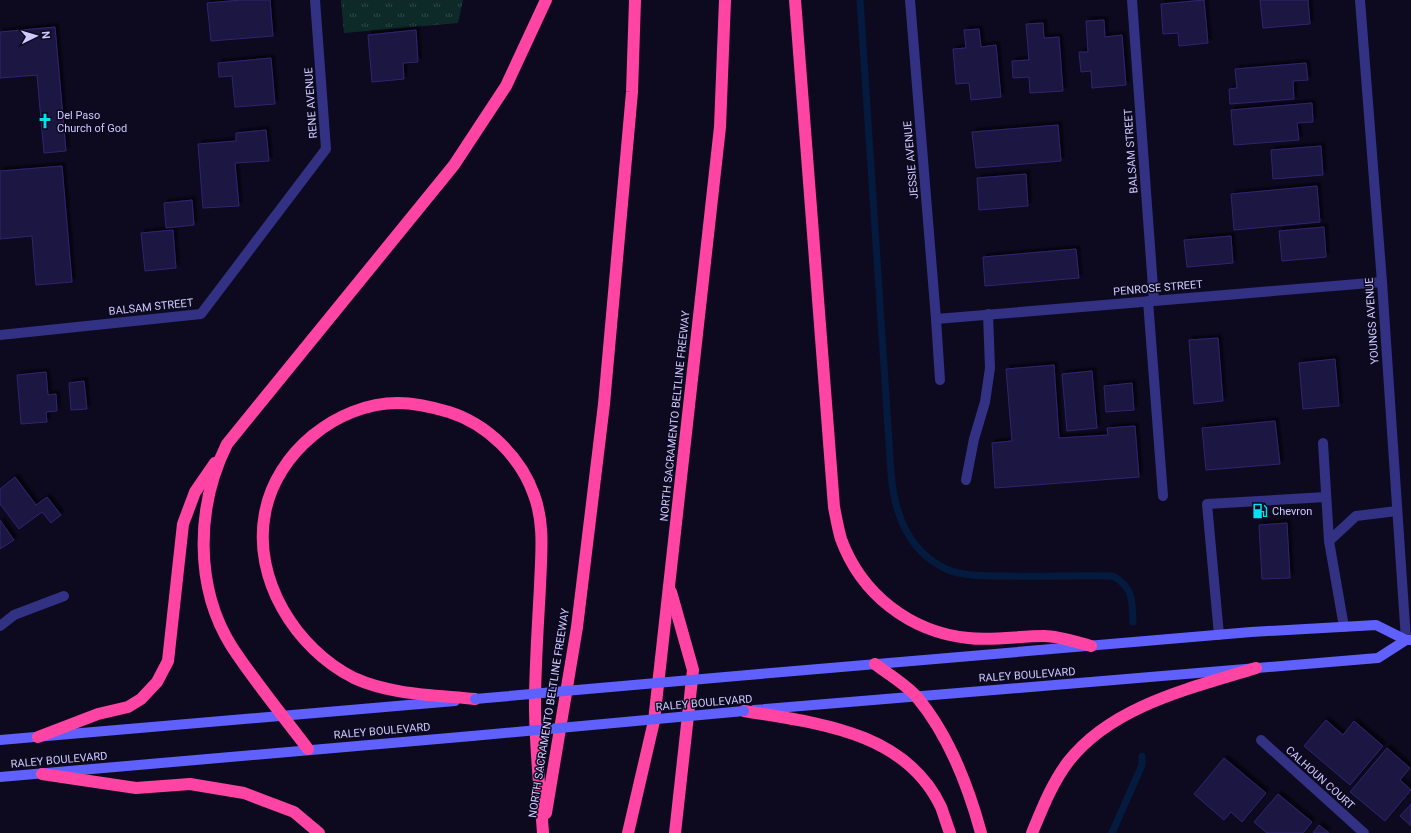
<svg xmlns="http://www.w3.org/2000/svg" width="1411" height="833" font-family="Roboto,sans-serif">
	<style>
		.grass { fill: url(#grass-tufts) }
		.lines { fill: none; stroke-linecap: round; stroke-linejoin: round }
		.stream { stroke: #041b3f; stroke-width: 7 }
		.building { fill: #1d1542; stroke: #312471; filter: url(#shadow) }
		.service { stroke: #323183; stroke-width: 10 }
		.minor { stroke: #323183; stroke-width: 10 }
		.secondary { stroke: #6060ff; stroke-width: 10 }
		.motorway { stroke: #ff44a3; stroke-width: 12 }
		.secondary-bridge { stroke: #6060ff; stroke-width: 10 }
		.labels { text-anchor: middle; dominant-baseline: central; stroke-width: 3; stroke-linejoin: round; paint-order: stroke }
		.street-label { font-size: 11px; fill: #cec9ff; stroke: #0d0a20 }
		.poi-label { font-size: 11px; fill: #cec9ff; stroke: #0d0a20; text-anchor: start }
	</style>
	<defs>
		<pattern id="grass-tufts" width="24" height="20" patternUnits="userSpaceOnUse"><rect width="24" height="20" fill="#0d2a28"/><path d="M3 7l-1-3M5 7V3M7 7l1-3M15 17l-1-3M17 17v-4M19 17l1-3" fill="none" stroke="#2f4848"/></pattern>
		<filter id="shadow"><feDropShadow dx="3.5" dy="-3.5" stdDeviation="1" flood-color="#0009"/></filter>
	</defs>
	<rect width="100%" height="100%" fill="#0d0a20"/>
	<!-- grass -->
	<polygon class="grass" points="341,0 463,0 458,23 344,33"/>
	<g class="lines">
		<!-- stream -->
		<g class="stream">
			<path d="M860 0 891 473C894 512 908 551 946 569 965 577 989 576 1010 576 1044 577 1079 575 1113 576 1134 588 1132 601 1133 622"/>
			<polyline points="1112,833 1142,765 1142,756"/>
		</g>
	</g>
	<!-- building -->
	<g class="building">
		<polygon points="241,0 270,0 273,36 211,41 207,3"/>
		<polygon points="1204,0 1208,43 1179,46 1178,33 1163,34 1161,4"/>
		<polygon points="1260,0 1308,0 1310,24 1263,28"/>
		<polygon points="1104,20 1105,37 1122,35 1126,85 1092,88 1091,71 1081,72 1079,52 1088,52 1086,21"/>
		<polygon points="1043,23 1044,38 1059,37 1063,91 1030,93 1029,77 1013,78 1012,61 1029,60 1026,24"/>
		<polygon points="55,27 66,151 44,153 37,75 0,78 0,32"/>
		<polygon points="979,29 981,47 996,45 1001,97 971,100 969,83 956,84 953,49 966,48 964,30"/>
		<polygon points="416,30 418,62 403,63 404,79 372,82 368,35"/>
		<polygon points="271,58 275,104 235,107 232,76 219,77 218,63"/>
		<polygon points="1306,63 1308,80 1293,81 1294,99 1230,104 1229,89 1237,88 1235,69"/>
		<polygon points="1312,103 1313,122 1297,123 1299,140 1234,145 1231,110"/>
		<polygon points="1058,125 1061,161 976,168 972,132"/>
		<polygon points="266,130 269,161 235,163 239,206 203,208 198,144 236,141 236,133"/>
		<polygon points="1321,146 1323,175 1273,179 1271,150"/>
		<polygon points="62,166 72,282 36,285 32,236 0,239 0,171"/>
		<polygon points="1026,174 1028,206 979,210 977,178"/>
		<polygon points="1317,186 1320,222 1234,230 1231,194"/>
		<polygon points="192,200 194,225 166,228 164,203"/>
		<polygon points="1324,227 1326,257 1282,261 1279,231"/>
		<polygon points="173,230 176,268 145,271 141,233"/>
		<polygon points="1231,236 1233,263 1187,267 1184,240"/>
		<polygon points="1076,249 1079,278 985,286 983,257"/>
		<polygon points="1218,338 1223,401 1194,404 1189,340"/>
		<polygon points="1335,359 1339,406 1303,409 1299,363"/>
		<polygon points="1054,365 1059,438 1108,435 1107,428 1135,426 1139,477 995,488 992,443 1012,441 1006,369"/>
		<polygon points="1092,371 1097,428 1067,431 1062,374"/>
		<polygon points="46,372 48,395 56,394 57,411 46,412 47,422 21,424 17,375"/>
		<polygon points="84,381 87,409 71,410 69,383"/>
		<polygon points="1132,383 1134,410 1106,412 1104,386"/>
		<polygon points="1275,421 1280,464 1206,470 1202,428"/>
		<polygon points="15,477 36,505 47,497 61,515 51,523 42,512 19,529 0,504 0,489"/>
		<polygon points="0,520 14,540 0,549"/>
		<polygon points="1287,523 1290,578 1262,579 1259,525"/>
		<polygon points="1326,720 1343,735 1354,721 1383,746 1350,785 1304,746"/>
		<polygon points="1387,748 1410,768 1400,780 1411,790 1385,821 1350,792"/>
		<polygon points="1224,758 1266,793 1242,822 1231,812 1224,820 1194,794"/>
		<polygon points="1278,794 1312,822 1303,833 1267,833 1254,822"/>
		<polygon points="1411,804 1411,826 1400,816"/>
		<polygon points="1319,825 1329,833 1313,833"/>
	</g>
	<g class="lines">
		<!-- service -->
		<g class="service">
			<polyline points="1148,301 1163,496"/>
			<polyline points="936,319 940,380"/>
			<polyline points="1323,443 1329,541"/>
			<polyline points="966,480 974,439 985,402 990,368 988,314"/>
			<polyline points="1344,627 1329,541 1356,516 1397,511"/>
			<polyline points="1219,635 1207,504 1326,497"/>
		</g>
		<!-- minor -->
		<g class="minor">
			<polyline points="910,0 936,319 1382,282"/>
			<polyline points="1132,0 1154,301"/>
			<polyline points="1360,0 1382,282 1406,640"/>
			<polyline points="0,335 201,314 326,149 315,0"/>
			<polyline points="0,626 14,615 64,596"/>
			<polyline points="1261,740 1364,833"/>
		</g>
		<!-- secondary -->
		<g class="secondary">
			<polyline points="748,675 1251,632 1376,625 1406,640"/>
			<polyline points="754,710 1378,658 1406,640 1411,640"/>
			<polyline points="0,740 455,701"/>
			<polyline points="0,777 472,736"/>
		</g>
		<!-- motorway -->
		<g class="motorway">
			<path d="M795 0 834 507C836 517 838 529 841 539 861 594 910 632 968 638 993 641 1019 636 1044 636 1059 636 1076 642 1091 646"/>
			<polyline points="671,592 693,670 675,833"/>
			<path d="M875 664C888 674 905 684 916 696 949 735 968 785 981 833"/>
			<path d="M475 699C436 695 391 695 354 678 296 649 252 579 265 513 276 453 337 403 398 403 416 403 432 407 449 412 487 424 521 457 534 495 545 524 541 556 540 586 538 626 535 665 535 705 535 747 540 791 543 833"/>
			<path d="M744 711C817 723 905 731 941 807 944 815 947 825 950 833"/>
			<polyline points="38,737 98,714 128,707 141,699 157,682 168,661 183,524 195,492 215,463"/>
			<path d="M308 749C283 716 255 682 232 647 194 587 196 506 227 444L454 165 506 86 546 0"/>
			<polyline points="42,774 136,788 190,784 244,793 294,812 319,833"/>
			<polyline points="546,813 577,627 604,404 632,92 635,0"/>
			<polyline points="628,833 654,721 720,127 725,0"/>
			<path d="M1032 833C1042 809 1052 783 1068 762 1111 706 1191 688 1256 668"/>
		</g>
		<!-- secondary-bridge -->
		<g class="secondary-bridge">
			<polyline points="475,699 748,675"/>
			<polyline points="472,736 744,711"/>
		</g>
	</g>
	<!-- icons -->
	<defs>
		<g id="church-bare" transform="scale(1.2)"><path d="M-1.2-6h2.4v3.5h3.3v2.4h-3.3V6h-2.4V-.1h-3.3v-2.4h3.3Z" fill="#00e2f4" stroke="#0d0a20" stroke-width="2.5" paint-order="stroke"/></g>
		<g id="fuel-bare" transform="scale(1.2)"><path d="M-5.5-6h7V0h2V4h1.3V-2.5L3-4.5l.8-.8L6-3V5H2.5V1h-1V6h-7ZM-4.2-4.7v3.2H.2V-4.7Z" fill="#00e2f4" stroke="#0d0a20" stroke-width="2.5" paint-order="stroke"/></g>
	</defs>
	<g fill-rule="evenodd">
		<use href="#church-bare" x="45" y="121"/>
		<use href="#fuel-bare" x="1260" y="511"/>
	</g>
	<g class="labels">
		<!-- street labels -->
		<g class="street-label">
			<text transform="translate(311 103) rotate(-94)">RENE AVENUE</text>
			<text transform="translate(1131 151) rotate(-94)">BALSAM STREET</text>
			<text transform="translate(911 160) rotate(-95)">JESSIE AVENUE</text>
			<text transform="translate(1158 288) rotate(-5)">PENROSE STREET</text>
			<text transform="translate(151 307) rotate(-6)">BALSAM STREET</text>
			<text transform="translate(1372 321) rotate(-94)">YOUNGS AVENUE</text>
			<text transform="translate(675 416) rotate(-84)">NORTH SACRAMENTO BELTLINE FREEWAY</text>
			<text transform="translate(1027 675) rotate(-4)">RALEY BOULEVARD</text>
			<text transform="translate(704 703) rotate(-5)">RALEY BOULEVARD</text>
			<text transform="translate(549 713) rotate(-81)">NORTH SACRAMENTO BELTLINE FREEWAY</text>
			<text transform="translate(382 731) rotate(-5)">RALEY BOULEVARD</text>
			<text transform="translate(59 760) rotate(-5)">RALEY BOULEVARD</text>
			<text transform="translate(1320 778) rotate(42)">CALHOUN COURT</text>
		</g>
		<!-- poi labels -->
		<g class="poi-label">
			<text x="57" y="115">Del Paso<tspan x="57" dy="13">Church of God</tspan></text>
			<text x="1272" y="511">Chevron</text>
		</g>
	</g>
	<!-- north arrow -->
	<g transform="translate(36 36) rotate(85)" stroke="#0d0a20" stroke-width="3" paint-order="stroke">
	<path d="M0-3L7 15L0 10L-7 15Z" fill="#cec9ff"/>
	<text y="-6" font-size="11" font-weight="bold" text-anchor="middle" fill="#cec9ff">N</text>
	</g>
</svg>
